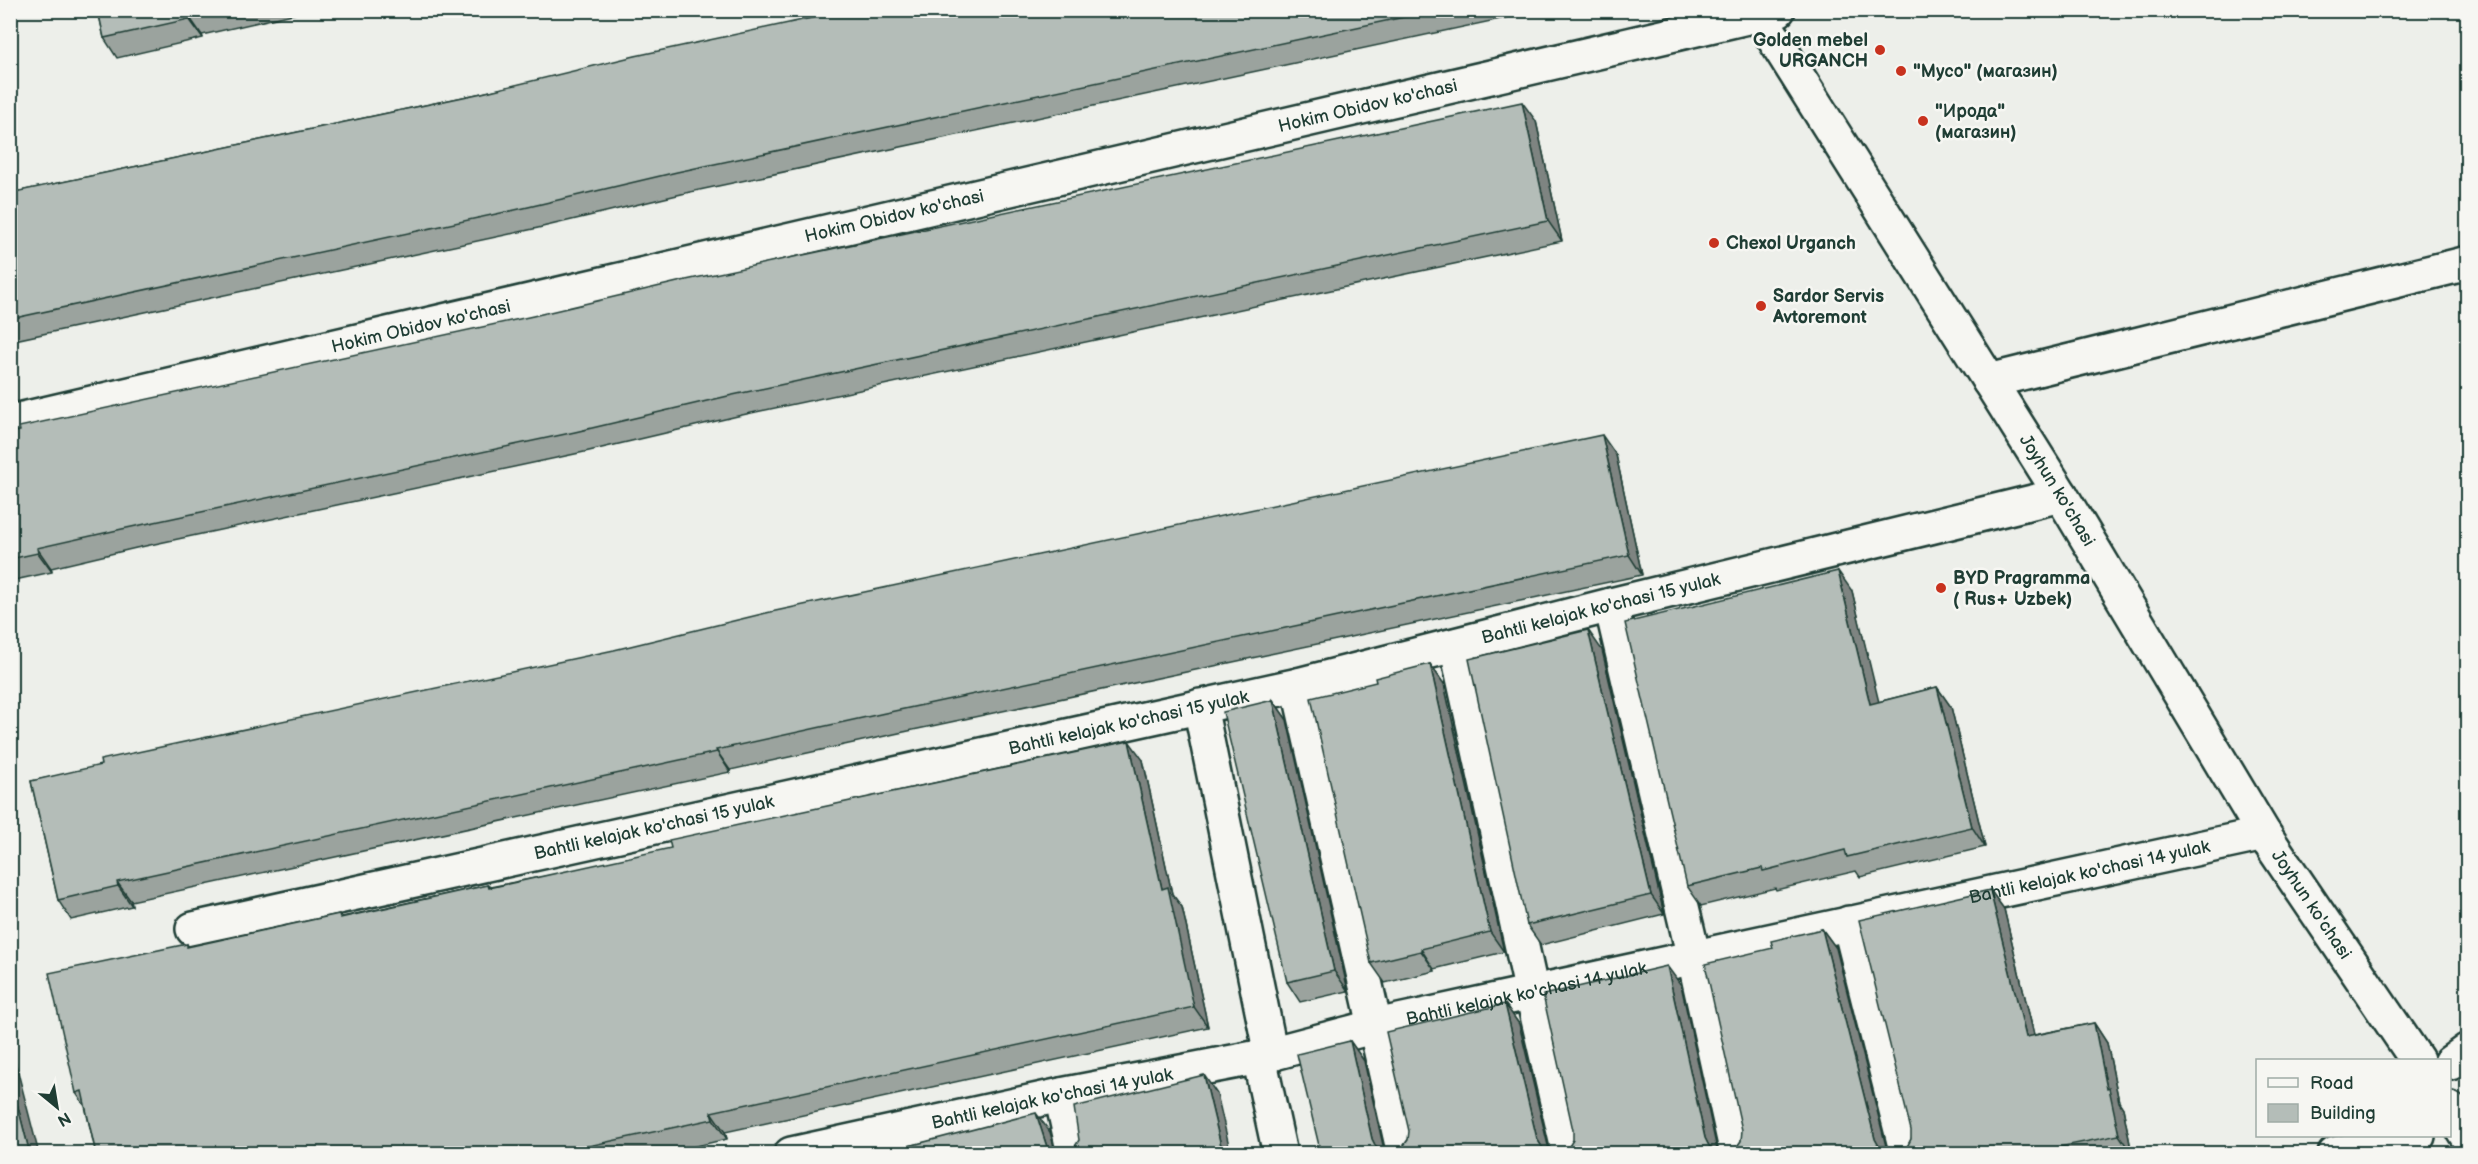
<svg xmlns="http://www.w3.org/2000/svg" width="2478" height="1164" font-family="'Balsamiq Sans',sans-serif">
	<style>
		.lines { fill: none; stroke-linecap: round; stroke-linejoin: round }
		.minor-casing { stroke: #1f3d34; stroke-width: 38 }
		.major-casing { stroke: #1f3d34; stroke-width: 38 }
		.minor { stroke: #f6f6f2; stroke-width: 33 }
		.major { stroke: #f6f6f2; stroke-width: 33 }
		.wall { fill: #9ba39e; stroke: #1f3d34; stroke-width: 1.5 }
		.shaded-wall { fill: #7e8481; stroke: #1f3d34; stroke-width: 1.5 }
		.building { fill: #b4bdb8; stroke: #1f3d34; stroke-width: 1.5 }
		.poi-dot { fill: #c8321e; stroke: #f6f6f2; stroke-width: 2 }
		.labels { text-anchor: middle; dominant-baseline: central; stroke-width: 5; stroke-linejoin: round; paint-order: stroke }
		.poi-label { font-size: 18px; font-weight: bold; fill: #1f3d34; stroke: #f6f6f2; text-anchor: start }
		.street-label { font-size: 18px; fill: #1f3d34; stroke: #f6f6f2 }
	</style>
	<rect width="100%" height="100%" fill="#edefea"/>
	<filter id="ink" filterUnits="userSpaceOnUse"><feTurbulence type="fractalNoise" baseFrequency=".0167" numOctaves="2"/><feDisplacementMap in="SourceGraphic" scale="12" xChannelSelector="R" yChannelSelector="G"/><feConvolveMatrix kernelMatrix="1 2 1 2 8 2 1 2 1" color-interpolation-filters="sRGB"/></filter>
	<g filter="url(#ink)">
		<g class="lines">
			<!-- minor casing -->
			<g class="minor-casing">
				<g id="minor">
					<polyline points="1989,381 2468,263"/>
					<path id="s1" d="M10 422 1778 10"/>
					<polyline points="1611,605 1694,958 1737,1154"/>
					<polyline points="1456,645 1532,993 1569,1154"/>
					<polyline points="1298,685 1404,1154"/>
					<polyline points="1200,706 1271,1055"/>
					<polyline points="1849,923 1907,1154"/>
					<path id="s2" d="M193 929 1298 685 1611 605 2061 495"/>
					<polyline points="1259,1057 1280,1154"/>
					<polyline points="2450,1063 2468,1050"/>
					<polyline points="1061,1095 1074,1154"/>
					<path id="s3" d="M791 1154 1061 1095 1259 1057 1376 1026 2264 834"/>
					<polyline points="2335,1154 2418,1136"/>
				</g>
			</g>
			<!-- major casing -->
			<g class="major-casing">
				<g id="major">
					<path id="s4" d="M1756 10 2061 495 2264 834 2417 1060"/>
					<polyline points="2450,1109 2468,1138"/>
				</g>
			</g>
			<!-- minor -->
			<use href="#minor" class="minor"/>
			<!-- major -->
			<use href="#major" class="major"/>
		</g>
		<!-- wall -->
		<g class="wall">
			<polygon points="98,10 306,10 306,11 202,35 203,38 117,58 104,38"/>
			<polygon points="849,10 1509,10 1510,17 690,192 538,228 10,341 10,193 482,93"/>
			<polygon points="1536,121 1562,241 742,415 589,451 136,548 51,568 52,572 10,581 10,433"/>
			<polygon points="1616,455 1642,575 899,733 730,770 730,772 131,901 132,906 71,920 58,900 31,781"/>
			<polygon points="1852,591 1878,702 1937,687 1951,707 1985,847 1860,877 1856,871 1776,890 1775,888 1701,906 1687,886"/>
			<polygon points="1602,650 1664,914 1541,945 1527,925"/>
			<polygon points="1430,664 1444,684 1504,952 1434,969 1435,971 1385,983 1371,963 1376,682"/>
			<polygon points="1273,700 1287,720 1348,991 1300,1002 1287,982"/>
			<polygon points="1143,760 1172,894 1182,907 1208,1027 725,1132 727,1139 662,1154 96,1154 85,1106 76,1093 187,944 188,946 339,914 342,917 488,885 490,887"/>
			<polygon points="1990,890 2004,909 2034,1035 2094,1023 2107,1043 2119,1102 2123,1108 2132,1154 1321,1154 1350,1041 1364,1061 1384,1152 1395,1152 1402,1148 1505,1004 1519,1024 1549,1152 1560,1152 1568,1148 1681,985 1717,1152 1728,1152 1736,1148 1741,1141 1773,948 1822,929 1836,948 1887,1152 1897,1153 1907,1147 1911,1139"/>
		</g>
		<!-- shaded-wall -->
		<g class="shaded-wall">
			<polygon points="188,15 202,35 203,38 189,19"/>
			<polygon points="1522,102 1536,121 1562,241 1548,221"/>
			<polygon points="1602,435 1616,455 1642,575 1629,555"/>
			<polygon points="37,548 51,568 52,572 38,553"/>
			<polygon points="1838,571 1852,591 1884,723 1870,704"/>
			<polygon points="1588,630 1602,650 1664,914 1651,895"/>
			<polygon points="1430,664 1444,684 1504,952 1490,932"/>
			<polygon points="1937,687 1951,707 1985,847 1972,827"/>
			<polygon points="1273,700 1287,720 1348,991 1334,971"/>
			<polygon points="1129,741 1143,760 1172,894 1182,907 1208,1027 1194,1007 1162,889"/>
			<polygon points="716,750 730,770 730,772 717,752"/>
			<polygon points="117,882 131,901 132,906 118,886"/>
			<polygon points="1990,890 2004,909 2039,1056 2026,1037"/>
			<polygon points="1822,929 1836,948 1888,1154 1880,1148 1875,1139"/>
			<polygon points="1421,949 1434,969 1435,971 1421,951"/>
			<polygon points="1667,966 1681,985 1718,1154 1709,1146 1705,1138"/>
			<polygon points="1505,1004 1519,1024 1550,1154 1542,1147 1537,1139"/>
			<polygon points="2094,1023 2107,1043 2119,1102 2123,1108 2132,1154 2119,1135 2107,1089"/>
			<polygon points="10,1041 39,1154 30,1154 10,1076"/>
			<polygon points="1350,1041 1364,1061 1385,1154 1376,1147 1372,1139"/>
			<polygon points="1204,1075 1217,1094 1231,1154 1223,1154"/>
			<polygon points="711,1112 725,1132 727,1139 713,1119"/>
			<polygon points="1036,1113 1050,1132 1056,1154 1047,1147"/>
		</g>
		<!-- building -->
		<g class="building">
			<polygon points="98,10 210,10 188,15 189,19 104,38"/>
			<polygon points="849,10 1437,10 677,172 524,208 10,319 10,193 482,93 635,56"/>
			<polygon points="1522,102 1548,221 728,396 575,432 122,529 37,548 38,553 10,559 10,433 20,431 19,427 533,316 686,280"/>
			<polygon points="1602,435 1629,555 885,713 716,750 717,752 117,882 118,886 58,900 31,781 101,765 100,760 614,650 766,613"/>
			<polygon points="1838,571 1870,704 1937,687 1972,827 1847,857 1845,850 1763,871 1762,868 1687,886 1625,623"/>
			<polygon points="1588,630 1651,895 1527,925 1469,659"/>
			<polygon points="1430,664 1490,932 1421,949 1421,951 1371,963 1311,698 1376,682 1375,678"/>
			<polygon points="1273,700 1334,971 1287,982 1223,712"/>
			<polygon points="1129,741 1162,889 1168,887 1194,1007 711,1112 713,1119 552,1154 96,1154 82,1091 76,1093 49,973 187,944 187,947 339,914 340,918 488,885 489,888 571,870 671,848 669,840"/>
			<polygon points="1990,890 2026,1037 2094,1023 2107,1089 2109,1088 2119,1135 2025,1154 1321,1154 1297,1054 1350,1041 1372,1139 1376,1147 1384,1152 1395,1152 1402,1148 1408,1140 1409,1131 1386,1032 1505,1004 1537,1139 1542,1147 1549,1152 1560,1152 1568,1148 1573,1140 1573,1130 1543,995 1667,966 1705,1138 1709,1146 1717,1152 1728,1152 1736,1148 1741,1141 1742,1130 1705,964 1773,948 1771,941 1822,929 1875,1139 1880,1148 1888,1152 1897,1153 1907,1147 1911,1139 1911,1130 1859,920"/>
			<polygon points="1204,1075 1223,1154 865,1154 881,1150 882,1153 1036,1113 1047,1147 1056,1153 1065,1153 1074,1148 1079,1140 1074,1107"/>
			<polygon points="10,1076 30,1154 10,1154"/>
		</g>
	</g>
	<!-- markers -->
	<g class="poi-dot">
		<circle cx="1880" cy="50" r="6"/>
		<circle cx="1901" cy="71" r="6"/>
		<circle cx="1923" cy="121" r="6"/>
		<circle cx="1714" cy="243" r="6"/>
		<circle cx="1761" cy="306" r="6"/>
		<circle cx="1941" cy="588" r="6"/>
	</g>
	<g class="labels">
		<!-- poi labels -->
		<g class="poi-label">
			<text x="1868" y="40" text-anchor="end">Golden mebel<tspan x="1868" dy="21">URGANCH</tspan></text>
			<text x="1913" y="71">"Мусо" (магазин)</text>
			<text x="1935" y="111">"Ирода"<tspan x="1935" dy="21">(магазин)</tspan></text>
			<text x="1726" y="243">Chexol Urganch</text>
			<text x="1773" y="296">Sardor Servis<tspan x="1773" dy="21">Avtoremont</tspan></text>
			<text x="1953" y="578">BYD Pragramma<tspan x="1953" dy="21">( Rus+ Uzbek)</tspan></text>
		</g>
		<!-- street labels -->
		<g class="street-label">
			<text stroke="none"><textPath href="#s1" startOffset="1394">Hokim Obidov ko'chasi</textPath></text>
			<text stroke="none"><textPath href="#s1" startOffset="908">Hokim Obidov ko'chasi</textPath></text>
			<text stroke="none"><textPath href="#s1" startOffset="422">Hokim Obidov ko'chasi</textPath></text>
			<text stroke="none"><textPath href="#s4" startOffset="567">Joyhun ko'chasi</textPath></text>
			<text stroke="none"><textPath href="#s2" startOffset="1444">Bahtli kelajak ko'chasi 15 yulak</textPath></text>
			<text stroke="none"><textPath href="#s2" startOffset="958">Bahtli kelajak ko'chasi 15 yulak</textPath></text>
			<text stroke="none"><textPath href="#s2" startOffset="472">Bahtli kelajak ko'chasi 15 yulak</textPath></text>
			<text stroke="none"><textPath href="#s3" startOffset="1329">Bahtli kelajak ko'chasi 14 yulak</textPath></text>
			<text stroke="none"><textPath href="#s4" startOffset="1053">Joyhun ko'chasi</textPath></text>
			<text stroke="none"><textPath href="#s3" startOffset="753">Bahtli kelajak ko'chasi 14 yulak</textPath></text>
			<text stroke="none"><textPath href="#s3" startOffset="267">Bahtli kelajak ko'chasi 14 yulak</textPath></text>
		</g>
	</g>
	<!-- margin -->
	<rect width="2478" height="1164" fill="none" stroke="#f6f6f2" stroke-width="36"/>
	<rect x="18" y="18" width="2442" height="1128" fill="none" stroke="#1f3d34" stroke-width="2" filter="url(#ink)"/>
	<!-- legend -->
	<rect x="2256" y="1059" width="195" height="78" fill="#f6f6f2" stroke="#a0aca6" stroke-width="1.5"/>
	<rect x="2268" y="1078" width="30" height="9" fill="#f6f6f2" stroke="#a0aca6" stroke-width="1.5"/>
	<text x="2310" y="1089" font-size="18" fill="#1f3d34">Road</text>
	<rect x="2268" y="1104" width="30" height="18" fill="#b4bdb8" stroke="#a0aca6" stroke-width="1.5"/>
	<text x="2310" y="1119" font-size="18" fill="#1f3d34">Building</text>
	<!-- north arrow -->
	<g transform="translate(57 1107) rotate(150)" stroke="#f6f6f2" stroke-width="4.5" paint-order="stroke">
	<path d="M0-4.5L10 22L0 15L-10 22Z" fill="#1f3d34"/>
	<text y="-9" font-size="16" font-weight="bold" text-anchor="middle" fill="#1f3d34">N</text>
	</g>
</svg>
